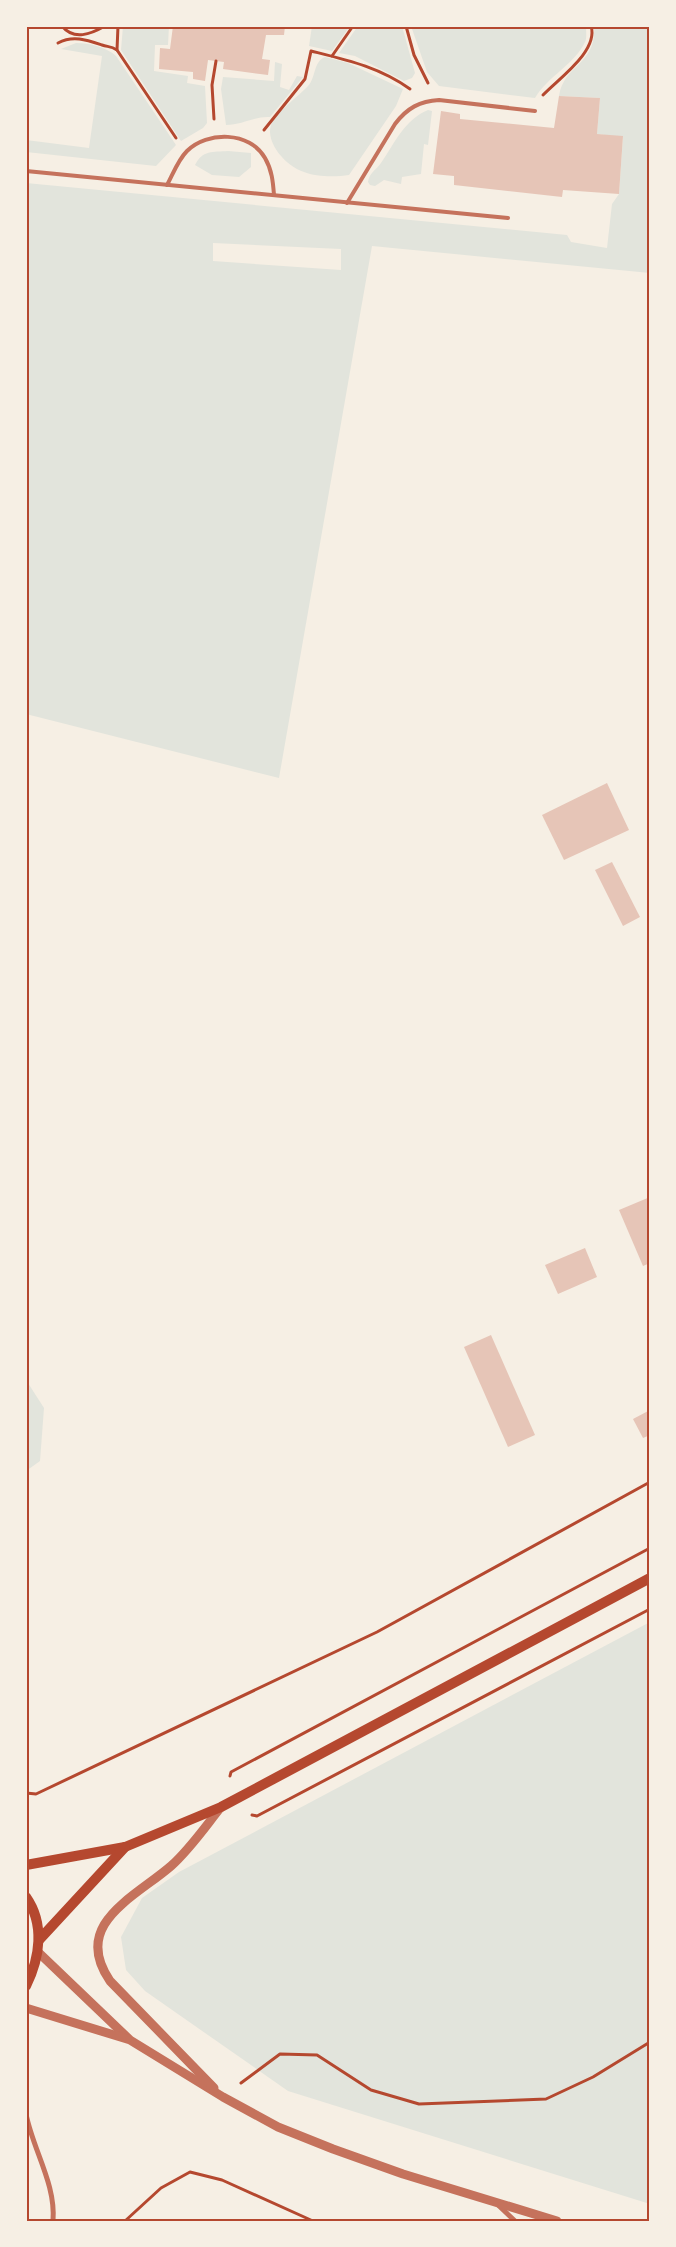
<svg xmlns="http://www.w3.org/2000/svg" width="676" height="2247" font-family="'Space Grotesk',sans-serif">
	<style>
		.green { fill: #e2e4dc; fill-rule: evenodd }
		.building { fill: #e6c5b7 }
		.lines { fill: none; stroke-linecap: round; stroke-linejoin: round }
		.path { stroke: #b5482f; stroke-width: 3 }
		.service { stroke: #c5725c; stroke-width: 4 }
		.minor { stroke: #c5725c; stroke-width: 5 }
		.tertiary { stroke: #c5725c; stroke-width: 9 }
		.secondary { stroke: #b5482f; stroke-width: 10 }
		.neatline { fill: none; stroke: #b5482f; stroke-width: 2 }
	</style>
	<rect width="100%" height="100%" fill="#f6efe4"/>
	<!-- green -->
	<g class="green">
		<polygon points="123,26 169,26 168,45 155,45 154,71 188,76 187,83 205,86 207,123 203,128 181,141 121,50"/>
		<polygon points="312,26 350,26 332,51 309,46"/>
		<polygon points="358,26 402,26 415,73 412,78 404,81 355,56 339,53"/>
		<path d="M411 26H586C586 31 587 38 585 42 574 65 547 77 535 98L439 86 427 72Z"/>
		<path d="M594 26H650V273L372 246 279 778 26 714V183L567 235 571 242 607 248 612 204 619 194 623 137 597 134 600 98 559 96C564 64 597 65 594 26ZM213 243 341 249V270L213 261Z"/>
		<path d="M76 43C90 43 106 47 116 56L176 145 156 166 26 152V140L89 148 102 56 61 49Z"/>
		<path d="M325 57 348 63 403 89 396 106 349 175C336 177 316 177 304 172 287 167 265 143 271 125 275 113 299 96 308 86 316 78 313 62 325 57Z"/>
		<path d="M275 62 282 64 280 87 289 90 297 76 303 77 270 117C255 116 242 125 226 125L221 89 223 77 274 81Z"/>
		<path d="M428 110 432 111 428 145 424 144 421 174 402 177 401 184 384 180 375 186 370 185 368 182C369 173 376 170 381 163 395 143 404 120 428 110Z"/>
		<path d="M228 151 251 153V167L239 177 212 175 195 165C202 150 213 152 228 151Z"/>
		<polygon points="26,1380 44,1408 40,1461 26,1471"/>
		<polygon points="650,1622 650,2204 288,2091 145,1991 126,1970 121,1937 142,1898 179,1872"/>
	</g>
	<!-- building -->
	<g class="building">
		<polygon points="173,26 285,26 284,35 266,35 262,59 270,60 268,75 223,69 224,62 208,60 205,81 193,79 193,72 159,69 160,48 170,49"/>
		<polygon points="559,96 600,98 597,134 623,136 619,194 563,190 562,197 454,185 454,176 433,174 441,111 460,114 460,119 554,128"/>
		<polygon points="607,783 629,830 564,860 542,815"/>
		<polygon points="612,862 640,917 623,926 595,870"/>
		<polygon points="650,1197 650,1263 643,1266 619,1210"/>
		<polygon points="585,1248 597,1277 558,1294 545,1265"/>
		<polygon points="491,1335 535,1435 508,1447 464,1347"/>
		<polygon points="650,1410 650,1435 643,1438 633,1419"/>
	</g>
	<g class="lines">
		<!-- path -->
		<g class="path">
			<path d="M62 26C74 41 91 34 105 26"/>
			<polyline points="118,26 117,50 176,138"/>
			<polyline points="406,26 414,55 428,83"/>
			<path d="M58 43C73 35 87 40 102 45 108 47 111 46 117 50"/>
			<polyline points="332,56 353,26"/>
			<path d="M543 95C558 79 599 51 591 26"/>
			<polyline points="214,119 212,85 216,61"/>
			<path d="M264 130 305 79 311 51C347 60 379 67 410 89"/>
			<polyline points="230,1776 231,1772 650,1548"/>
			<polyline points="26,1793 36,1794 377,1632 650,1482"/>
			<polyline points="252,1815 257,1816 650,1609"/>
			<polyline points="241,2083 280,2054 317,2055 371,2090 419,2104 546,2099 593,2077 650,2042"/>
			<polyline points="125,2221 161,2188 190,2172 222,2180 313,2221"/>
		</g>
		<!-- service -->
		<g class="service">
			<polyline points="26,171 508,218"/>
			<path d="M167 185C173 174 178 160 187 151 207 131 250 131 265 158 272 170 273 182 274 195"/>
			<path d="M347 203 395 124C407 108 420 101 439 100L535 111"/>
		</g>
		<!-- minor -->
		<g class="minor">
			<path d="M26 2114C33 2150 56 2184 53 2221"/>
			<polyline points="497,2204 515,2221"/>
		</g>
		<!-- tertiary -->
		<g class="tertiary">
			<polyline points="38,1952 130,2040 223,2097 278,2127 333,2149 403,2174 557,2221"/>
			<polyline points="26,2008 127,2039"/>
			<path d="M214 2088 110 1981C71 1924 134 1898 171 1866 190 1849 205 1827 221 1807"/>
		</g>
		<!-- secondary -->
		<g class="secondary">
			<polyline points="26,1865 125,1847 221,1807 650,1578"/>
			<path d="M26 1897C45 1924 40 1958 26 1986"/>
			<polyline points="39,1940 125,1847"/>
		</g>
	</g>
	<!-- border -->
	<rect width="676" height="2247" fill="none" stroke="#f6efe4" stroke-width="55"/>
	<rect x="28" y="28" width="620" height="2192" class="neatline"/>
</svg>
